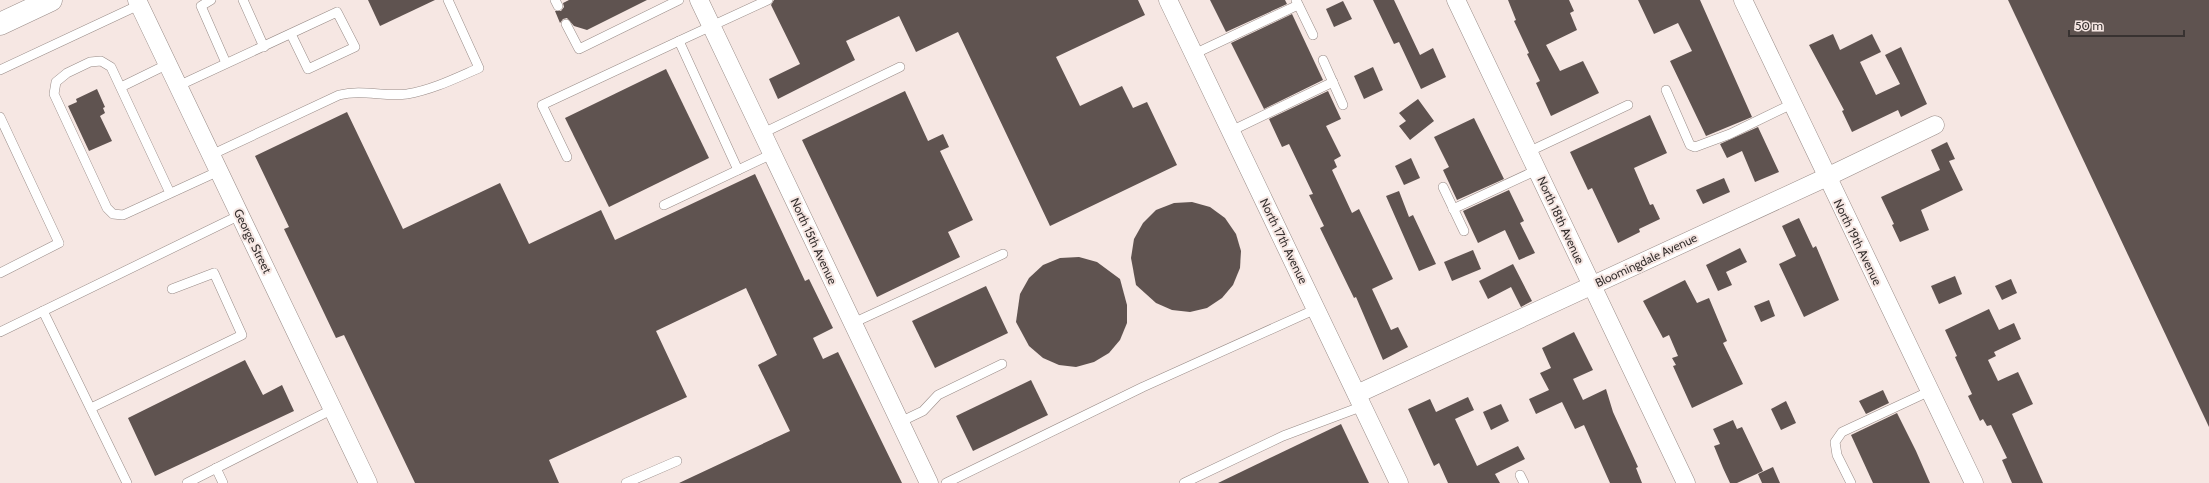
<svg xmlns="http://www.w3.org/2000/svg" width="2209" height="483" font-family="Cabin,sans-serif">
	<style>
		.building { fill: #5f5350 }
		.lines { fill: none; stroke-linecap: round; stroke-linejoin: round }
		.service-casing { stroke: #988b87; stroke-width: 10 }
		.minor-casing { stroke: #988b87; stroke-width: 19 }
		.primary-casing { stroke: #988b87; stroke-width: 23 }
		.service { stroke: #fff; stroke-width: 9 }
		.minor { stroke: #fff; stroke-width: 18 }
		.primary { stroke: #fff; stroke-width: 22 }
		.labels { text-anchor: middle; dominant-baseline: central; stroke-width: 4; stroke-linejoin: round; paint-order: stroke }
		.street-label { font-size: 12px; fill: #383231; stroke: #f6e7e3 }
	</style>
	<rect width="100%" height="100%" fill="#f6e7e3"/>
	<!-- building -->
	<g class="building">
		<polygon points="368,0 435,0 380,26"/>
		<polygon points="569,0 647,0 587,30 574,26 567,18 563,19 560,23 555,11 561,11 564,7 563,3"/>
		<polygon points="774,0 1138,0 1145,15 1056,57 1080,106 1122,86 1133,108 1147,102 1177,165 1050,226 958,32 916,52 899,16 846,41 855,60 778,99 769,79 800,64 771,5"/>
		<polygon points="1210,0 1285,0 1287,4 1226,32"/>
		<polygon points="1373,0 1394,0 1420,55 1433,48 1446,77 1421,89 1399,42 1394,44"/>
		<polygon points="1508,0 1569,0 1574,11 1570,13 1577,30 1546,45 1560,71 1583,61 1599,93 1551,116 1536,83 1540,81 1527,54 1529,53 1514,21 1516,20"/>
		<polygon points="1638,0 1700,0 1752,117 1706,136 1670,61 1692,51 1678,23 1654,34"/>
		<polygon points="2008,0 2209,0 2209,427"/>
		<polygon points="1343,1 1352,19 1334,27 1326,9"/>
		<polygon points="1292,14 1323,80 1264,109 1231,43"/>
		<polygon points="1833,34 1840,50 1872,34 1881,52 1860,62 1876,95 1900,84 1885,55 1901,47 1927,104 1901,117 1898,110 1852,132 1842,111 1844,110 1809,45"/>
		<polygon points="1373,67 1383,90 1364,99 1354,76"/>
		<polygon points="666,69 709,158 609,207 565,118"/>
		<polygon points="97,89 105,107 103,108 105,113 100,116 112,141 89,151 68,106 77,102 76,99"/>
		<polygon points="905,91 928,141 943,134 949,147 940,151 973,220 948,232 960,257 877,297 802,140"/>
		<polygon points="1328,91 1341,119 1326,126 1341,156 1334,160 1337,167 1332,170 1352,213 1359,209 1393,279 1372,289 1391,330 1398,327 1408,347 1383,360 1356,297 1354,298 1320,228 1324,226 1309,195 1313,194 1289,144 1282,147 1269,119"/>
		<polygon points="1418,99 1434,121 1410,140 1399,126 1406,121 1399,113"/>
		<polygon points="347,112 403,229 500,183 529,244 601,210 615,240 755,174 805,281 809,279 833,328 813,338 823,359 838,352 902,483 679,483 790,431 758,365 777,355 746,288 656,331 687,397 549,460 559,483 415,483 344,335 336,338 284,229 289,227 255,156"/>
		<polygon points="1650,115 1667,153 1634,168 1650,205 1653,204 1660,219 1639,229 1640,232 1618,243 1592,188 1588,190 1570,152"/>
		<polygon points="1474,118 1504,179 1457,200 1443,170 1449,167 1434,137"/>
		<polygon points="1758,127 1779,172 1755,182 1742,151 1727,158 1720,144"/>
		<polygon points="1947,142 1955,159 1949,161 1963,190 1921,210 1929,230 1900,242 1892,225 1894,224 1881,197 1940,170 1931,150"/>
		<polygon points="1411,158 1420,178 1404,185 1395,166"/>
		<polygon points="1724,178 1730,192 1703,204 1696,190"/>
		<polygon points="1509,190 1524,221 1520,223 1535,253 1519,260 1505,230 1478,243 1463,211"/>
		<polygon points="1399,191 1409,217 1413,215 1436,264 1419,271 1386,196"/>
		<polygon points="1192,202 1210,207 1225,218 1236,234 1241,251 1240,268 1233,285 1222,298 1207,308 1190,312 1172,310 1156,303 1136,285 1131,258 1134,239 1143,223 1156,210 1174,203"/>
		<polygon points="1799,218 1813,248 1816,246 1839,300 1804,317 1779,264 1796,256 1782,226"/>
		<polygon points="1740,248 1747,262 1726,272 1732,285 1718,291 1706,265"/>
		<polygon points="1473,250 1481,269 1452,281 1444,262"/>
		<polygon points="1079,257 1097,262 1120,279 1127,305 1127,323 1120,340 1109,353 1094,362 1076,367 1059,365 1043,358 1029,346 1016,322 1020,294 1029,278 1043,265 1060,258"/>
		<polygon points="1513,264 1532,301 1521,307 1511,287 1488,299 1479,281"/>
		<polygon points="1955,276 1962,294 1939,304 1931,286"/>
		<polygon points="2011,279 2017,293 2002,300 1995,286"/>
		<polygon points="1685,280 1697,303 1709,298 1727,341 1723,343 1743,384 1692,408 1673,366 1676,365 1672,358 1678,356 1669,335 1663,338 1643,301"/>
		<polygon points="986,286 1008,333 935,368 912,321"/>
		<polygon points="1769,300 1775,316 1761,322 1754,306"/>
		<polygon points="1989,309 1999,330 2014,323 2021,339 1994,352 1996,356 1988,360 1998,381 2018,372 2033,404 2012,414 2043,483 2012,483 2002,460 2007,458 1991,425 1987,426 1983,419 1980,421 1968,396 1972,394 1955,357 1957,356 1945,330"/>
		<polygon points="1574,332 1593,370 1573,379 1583,400 1606,389 1613,412 1638,467 1636,468 1642,483 1610,483 1584,425 1575,429 1562,402 1536,414 1529,399 1549,390 1540,373 1551,368 1542,348"/>
		<polygon points="245,360 263,395 282,385 294,411 155,476 128,418"/>
		<polygon points="1031,380 1048,415 973,451 956,416"/>
		<polygon points="1883,390 1889,403 1866,414 1859,401"/>
		<polygon points="1468,397 1474,410 1455,419 1477,466 1518,446 1525,459 1495,474 1500,483 1448,483 1439,463 1434,466 1408,409 1430,399 1436,412"/>
		<polygon points="1786,401 1796,423 1781,430 1771,409"/>
		<polygon points="1501,404 1509,421 1491,430 1483,412"/>
		<polygon points="1897,413 1916,451 1930,483 1873,483 1851,435"/>
		<polygon points="1733,420 1737,429 1742,427 1763,471 1737,483 1730,483 1723,468 1714,446 1720,444 1713,429"/>
		<polygon points="1341,424 1369,483 1218,483"/>
		<polygon points="1773,467 1780,483 1762,483 1758,474"/>
	</g>
	<g class="lines">
		<!-- service casing -->
		<g class="service-casing">
			<g id="service">
				<polyline points="211,0 201,6 226,63"/>
				<polyline points="243,0 264,47"/>
				<polyline points="555,0 558,6"/>
				<polyline points="1296,0 1313,35"/>
				<polyline points="566,24 579,49 679,0"/>
				<polyline points="1194,54 1298,5"/>
				<polyline points="1323,60 1343,105"/>
				<polyline points="0,70 139,5"/>
				<polyline points="178,86 337,12 355,47 308,69 291,34"/>
				<polyline points="121,87 168,64"/>
				<polyline points="1666,90 1690,145 1695,147 1730,134 1792,104"/>
				<polyline points="0,117 59,243 0,273"/>
				<polyline points="1231,131 1333,82"/>
				<polyline points="763,133 900,67"/>
				<polyline points="1528,152 1628,105"/>
				<path d="M211 155 339 95C362 89 384 97 407 94 432 90 456 78 479 68L448 0"/>
				<polyline points="567,157 542,105 679,41"/>
				<polyline points="738,170 679,41 768,0"/>
				<polyline points="1443,187 1464,231"/>
				<polyline points="170,193 111,67 101,61 90,62 67,73 56,82 54,94 107,208 113,214 123,215 219,171"/>
				<polyline points="664,205 772,154"/>
				<polyline points="1453,209 1537,170"/>
				<polyline points="43,311 127,483"/>
				<polyline points="853,323 1003,254"/>
				<polyline points="0,332 240,215"/>
				<polyline points="91,408 242,335 214,273 172,289"/>
				<polyline points="900,422 923,411 938,395 1002,364"/>
				<polyline points="216,468 223,483"/>
				<polyline points="1520,475 1524,483"/>
				<polyline points="187,483 333,409"/>
				<polyline points="626,483 677,461"/>
				<polyline points="946,483 1143,387 1316,309"/>
				<polyline points="1184,483 1283,436 1363,406"/>
				<polyline points="1851,483 1837,455 1835,442 1842,432 1930,391"/>
			</g>
		</g>
		<!-- minor casing -->
		<g class="minor-casing">
			<g id="minor">
				<polyline points="137,0 368,483"/>
				<polyline points="699,0 929,483"/>
				<polyline points="1168,0 1399,483"/>
				<polyline points="1456,0 1686,483"/>
				<polyline points="1743,0 1974,483"/>
				<polyline points="1357,394 1827,177 1935,125"/>
			</g>
		</g>
		<!-- primary casing -->
		<g class="primary-casing">
			<polyline id="primary" points="0,24 51,0"/>
		</g>
		<!-- service -->
		<use href="#service" class="service"/>
		<!-- minor -->
		<use href="#minor" class="minor"/>
		<!-- primary -->
		<use href="#primary" class="primary"/>
	</g>
	<g class="labels">
		<!-- street labels -->
		<g class="street-label">
			<text transform="translate(1561 220) rotate(65)">North 18th Avenue</text>
			<text transform="translate(253 241) rotate(64)">George Street</text>
			<text transform="translate(814 241) rotate(65)">North 15th Avenue</text>
			<text transform="translate(1284 241) rotate(64)">North 17th Avenue</text>
			<text transform="translate(1858 242) rotate(64)">North 19th Avenue</text>
			<text transform="translate(1646 260) rotate(-25)">Bloomingdale Avenue</text>
		</g>
	</g>
	<!-- scale -->
	<path d="M2069 30v6h115v-6" fill="none" stroke="#383231" stroke-width="2"/>
	<text x="2075" y="30" font-size="12" fill="#383231" stroke="#f6e7e3" stroke-width="3" paint-order="stroke">50 m</text>
</svg>
